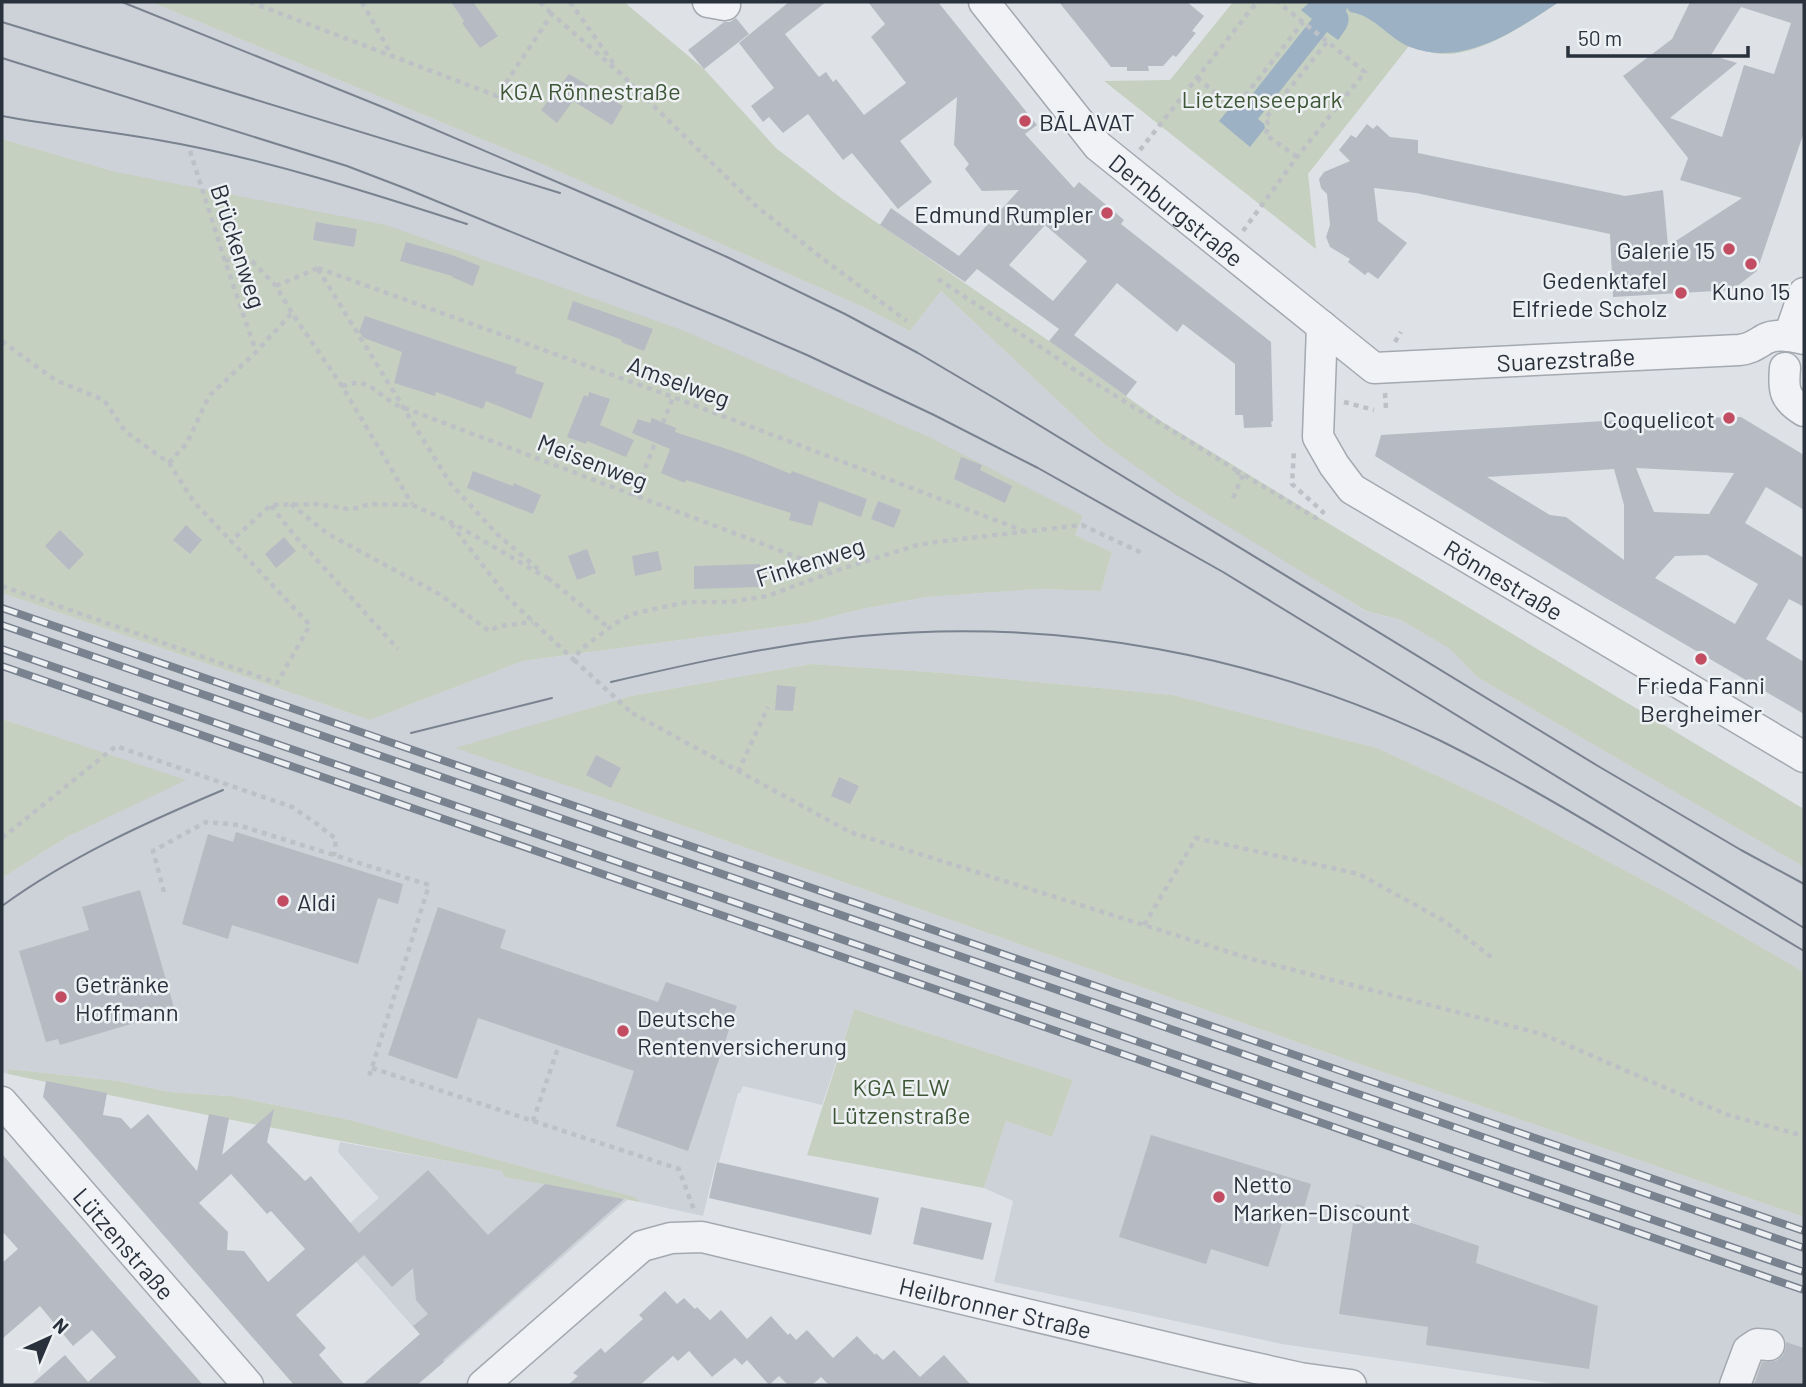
<svg xmlns="http://www.w3.org/2000/svg" width="1806" height="1387" font-family="Barlow,sans-serif">
	<style>
		.built { fill: #cdd1d8 }
		.green { fill: #c5d0c0 }
		.water { fill: #9cb1c4 }
		.building { fill: #b6bbc3; fill-rule: evenodd }
		.lines { fill: none; stroke-linecap: round; stroke-linejoin: round }
		.minor-casing { stroke: #a4a9b0; stroke-width: 33 }
		.path { stroke: #bdc0c5; stroke-width: 4.5; stroke-dasharray: 5 5; stroke-linecap: butt }
		.minor { stroke: #f1f2f5; stroke-width: 30 }
		.tram { stroke: #79828f; stroke-width: 2 }
		.rail-casing { stroke: #79828f; stroke-width: 8 }
		.rail { stroke: #eef1f4; stroke-width: 5; stroke-dasharray: 16; stroke-linecap: butt }
		.path-bridge { stroke: #bdc0c5; stroke-width: 4.5; stroke-dasharray: 5 5; stroke-linecap: butt }
		.poi-dot { fill: #c24d63; stroke: #eef1f4; stroke-width: 2.5 }
		.labels { text-anchor: middle; dominant-baseline: central; stroke-width: 5; stroke-linejoin: round; paint-order: stroke }
		.park-label { font-size: 24px; fill: #3f5737; stroke: #eef1f4 }
		.poi-label { font-size: 24px; fill: #29313c; stroke: #eef1f4; text-anchor: start }
		.street-label { font-size: 24px; fill: #29313c; stroke: #eef1f4 }
	</style>
	<rect width="100%" height="100%" fill="#dee2e7"/>
	<!-- built -->
	<g class="built">
		<polygon points="2,2 151,2 542,164 865,308 910,331 941,291 1104,444 1365,611 1401,620 1450,649 1477,677 1804,867 1804,972 1664,891 1503,806 1377,748 1173,695 944,673 811,664 631,696 457,748 610,800 1365,1066 1804,1217 1804,1385 1564,1385 1282,1344 994,1282 1013,1201 984,1188 1006,1121 1052,1137 1073,1080 854,1009 822,1105 743,1086 740,1093 738,1093 719,1162 716,1162 703,1216 640,1202 634,1197 350,1120 231,1096 170,1092 118,1081 10,1069 8,1074 2,1072 2,878 67,837 184,780 2,719 2,593 370,720 523,661 807,623 862,609 927,597 1038,589 1101,591 1112,552 1075,535 1083,516 116,172 2,139"/>
		<polygon points="340,1142 503,1171 505,1177 627,1200 444,1362 334,1237 379,1198 338,1152"/>
	</g>
	<!-- green -->
	<g class="green">
		<polygon points="151,2 624,2 704,69 776,148 841,198 1049,341 1161,421 1346,534 1804,809 1804,867 1477,677 1450,649 1401,620 1366,611 1175,494 1104,444 941,291 910,331 865,308 542,164"/>
		<path d="M1233 2H1559C1527 23 1481 56 1441 54 1430 53 1419 49 1409 46L1308 174 1316 249 1104 81 1170 80Z"/>
		<polygon points="2,139 116,172 386,225 682,330 931,438 1083,516 1075,535 1112,552 1101,591 1038,589 927,597 862,609 807,623 523,661 370,720 2,593"/>
		<polygon points="811,664 944,673 1173,695 1377,748 1503,806 1664,891 1804,972 1804,1217 1365,1066 610,800 455,748 631,696"/>
		<polygon points="2,719 186,780 67,837 2,878"/>
		<polygon points="854,1009 1073,1080 1052,1137 1006,1121 984,1188 807,1155"/>
		<path d="M9 1069 118 1081 170 1092 231 1096 350 1120 635 1197 640 1202 504 1177 502 1171C337 1141 172 1109 8 1074Z"/>
	</g>
	<!-- water -->
	<path class="water" d="M1310 2H1559C1516 30 1464 68 1410 47 1388 38 1374 15 1350 12L1347 8 1346 11C1353 22 1345 30 1338 40L1327 32 1258 119 1264 124 1265 128 1250 147 1219 121 1234 103 1243 106 1312 19 1301 10Z"/>
	<!-- building -->
	<g class="building">
		<polygon points="451,2 473,2 498,36 480,48 462,23 464,21"/>
		<path d="M789 2H826L785 34 819 77 826 72 833 82 836 79 864 115 906 83 871 37 885 24 868 2H938L1037 125 1025 134 1074 188 1079 182 1124 220 1121 224 1271 342 1273 421 1271 422 1272 427 1244 428 1243 415H1235V364L1183 324 1177 332 1117 283 1074 335 1137 382 1126 396 1049 341 1059 329 977 269 965 282 880 225 891 208 959 256 1019 190 982 191 965 169 969 164 954 145 957 97 900 141 932 182 898 209 852 153 843 160 808 114 783 133 769 117 763 122 751 106 774 88 739 43ZM1045 225 1087 261 1053 301 1009 265Z"/>
		<polygon points="1059,2 1187,2 1204,16 1192,31 1196,33 1176,57 1173,55 1163,66 1148,66 1149,71 1127,71 1127,67 1111,67"/>
		<path d="M1690 2H1804V132L1757 271 1732 290 1613 297 1610 234 1416 193 1374 188 1378 221 1407 243 1378 279 1368 272 1365 275 1348 262 1350 259 1330 247 1326 237 1330 225 1327 194 1321 188 1319 179 1324 172 1350 161 1339 150 1351 135 1356 138 1367 124 1373 129 1377 125 1390 137 1418 140V153L1625 196 1663 190 1668 246 1742 198 1680 180 1688 158 1623 76 1672 39ZM1741 7 1791 23 1774 74 1744 65 1722 137 1670 118 1737 63 1711 55Z"/>
		<polygon points="736,18 749,34 704,69 688,50 724,22 730,22"/>
		<polygon points="569,74 623,106 612,125 573,101 557,123 541,110"/>
		<polygon points="316,222 357,229 354,247 313,240"/>
		<polygon points="406,242 452,255 480,266 473,286 452,277 452,276 400,261"/>
		<polygon points="573,301 653,329 644,351 621,342 622,340 567,319"/>
		<polygon points="365,316 517,367 515,373 544,383 531,419 486,401 483,409 436,392 435,396 394,383 402,352 364,338 359,332"/>
		<polygon points="589,392 610,399 600,425 634,440 626,457 587,441 586,444 567,437 584,395 588,397"/>
		<path d="M1741 417 1804 455V510L1766 487 1745 523 1804 558V607L1789 599 1766 639 1804 662V714L1604 597 1375 456 1381 435 1620 420ZM1636 468 1734 473 1709 514 1654 512ZM1614 469 1624 505V560L1566 517 1550 515 1487 477ZM1707 555 1758 584 1735 624 1655 578 1675 556Z"/>
		<polygon points="652,418 676,428 675,432 739,453 791,474 792,471 867,499 861,517 819,501 812,526 789,520 791,513 686,480 685,483 661,473 670,449 632,433 638,419 650,423"/>
		<polygon points="961,457 982,465 980,470 1012,486 1005,503 954,479"/>
		<polygon points="473,471 513,486 514,483 541,495 533,514 467,488"/>
		<polygon points="878,501 901,510 894,528 871,519"/>
		<polygon points="186,525 202,540 190,554 173,540"/>
		<polygon points="60,530 84,554 69,570 45,546"/>
		<polygon points="284,537 296,551 276,568 265,554"/>
		<polygon points="587,549 596,573 577,580 568,556"/>
		<polygon points="658,551 662,570 635,576 632,556"/>
		<polygon points="760,564 760,587 694,589 694,566"/>
		<polygon points="777,685 796,687 793,711 775,710"/>
		<polygon points="596,755 621,768 611,788 586,775"/>
		<polygon points="839,777 859,786 850,804 831,796"/>
		<polygon points="236,832 403,884 398,904 378,898 358,964 232,925 228,939 182,924 208,834 233,842"/>
		<polygon points="140,890 175,1011 60,1045 58,1039 46,1042 19,951 89,930 82,907"/>
		<polygon points="438,907 506,930 500,948 658,1002 666,982 737,1006 688,1151 616,1126 634,1071 478,1018 457,1079 388,1055"/>
		<path d="M46 1081 107 1093 103 1115 121 1118 131 1129 148 1114 197 1171 209 1114 229 1118 222 1155 274 1109 267 1142 305 1181 311 1176 359 1233 428 1170 488 1235 545 1184 624 1199 443 1360 444 1362 417 1385H362L420 1334 413 1326 428 1314 416 1300 413 1268 392 1287 364 1255 296 1315 326 1348 319 1355 345 1385H294L43 1097ZM231 1174 267 1214 271 1211 305 1249 268 1282 244 1251 227 1250 228 1232 199 1203Z"/>
		<polygon points="1151,1135 1311,1184 1302,1215 1286,1211 1268,1267 1211,1249 1206,1264 1119,1237"/>
		<polygon points="2,1154 118,1288 203,1385 31,1385 65,1355 88,1382 116,1357 92,1330 73,1346 40,1306 2,1339 2,1263 18,1249 2,1231"/>
		<polygon points="717,1162 879,1198 871,1235 709,1198"/>
		<polygon points="1356,1204 1479,1246 1476,1263 1598,1306 1589,1369 1426,1345 1428,1327 1339,1314"/>
		<polygon points="921,1207 992,1223 983,1260 913,1244"/>
		<polygon points="665,1291 677,1304 684,1298 695,1309 697,1307 710,1320 721,1310 747,1339 771,1316 788,1335 790,1333 796,1340 807,1330 833,1358 857,1336 875,1355 876,1353 883,1360 894,1350 920,1377 944,1355 971,1385 829,1385 821,1377 812,1385 788,1385 779,1376 769,1385 747,1360 742,1365 735,1358 712,1377 689,1351 678,1361 673,1356 640,1385 568,1385 578,1376 573,1373 601,1348 605,1353 643,1319 639,1315"/>
		<polygon points="1786,1342 1804,1348 1804,1385 1754,1385 1762,1362 1776,1361 1783,1355 1786,1347"/>
	</g>
	<g class="lines">
		<!-- minor casing -->
		<g class="minor-casing">
			<g id="minor">
				<polyline points="708,2 725,5"/>
				<path id="s1" d="M984 2 1098 146 1374 368 1739 350C1750 349 1755 345 1765 339 1776 333 1792 336 1804 339"/>
				<path id="s2" d="M1322 326 1318 437 1334 465 1352 489 1804 757"/>
				<polyline points="1789,336 1804,293"/>
				<path d="M1785 368C1783 390 1784 399 1804 411"/>
				<path id="s3" d="M2 1102 248 1385"/>
				<path id="s4" d="M483 1385 642 1246 671 1238 702 1237 1215 1359 1300 1378 1351 1385"/>
				<polyline points="1735,1385 1748,1350 1757,1344 1769,1345"/>
			</g>
		</g>
		<!-- path -->
		<g class="path">
			<polyline points="250,2 497,96 552,14 620,73 756,206 827,262 907,321"/>
			<polyline points="362,2 392,56"/>
			<polyline points="540,2 552,14"/>
			<polyline points="570,2 616,67"/>
			<polyline points="1197,78 1227,102 1234,99 1241,101 1303,22"/>
			<polyline points="1140,150 1257,2"/>
			<polyline points="190,151 225,261 256,352"/>
			<polyline points="1297,157 1265,134 1269,128 1267,121 1265,119 1327,42"/>
			<polyline points="1243,231 1297,157 1365,72 1278,2"/>
			<polyline points="225,261 240,255 249,258 276,286 292,313 342,386 412,504"/>
			<polyline points="318,268 673,397 1024,531"/>
			<polyline points="318,269 450,483 497,534 539,570"/>
			<polyline points="938,279 1090,380 1239,472"/>
			<polyline points="276,286 318,268"/>
			<polyline points="2,341 55,380 104,400 125,431 169,463 194,502 231,541"/>
			<polyline points="1395,342 1401,332"/>
			<polyline points="342,386 359,382 371,387 394,404 834,571"/>
			<polyline points="1385,393 1386,409"/>
			<polyline points="1344,402 1374,410"/>
			<polyline points="663,423 673,397"/>
			<polyline points="169,463 187,443 209,396 256,352 292,313"/>
			<polyline points="1237,475 1239,472 1316,518 1323,512 1292,484 1294,450"/>
			<polyline points="634,496 655,443"/>
			<polyline points="1233,498 1243,475"/>
			<polyline points="291,504 328,534 439,594 489,631 499,626 533,622"/>
			<polyline points="271,506 295,536 398,649"/>
			<polyline points="451,524 508,598 574,660 580,650 609,628 622,619 636,613 687,602 730,602 767,596 835,571 914,546 935,542 1082,525 1142,553"/>
			<polyline points="548,578 609,628"/>
			<polyline points="2,586 277,683 310,625 231,541 271,505 317,504 348,509 357,508 370,504 412,505 449,521 549,579"/>
			<polyline points="632,713 850,832 1251,959 1542,1034 1728,1115 1804,1136"/>
			<polyline points="738,772 768,707"/>
			<polyline points="2,838 116,746 292,807 317,824 336,839 334,856"/>
			<polyline points="164,892 153,851 206,822 238,825 429,885 368,1080"/>
			<polyline points="1144,925 1196,838 1359,874 1446,922 1494,959"/>
			<polyline points="372,1068 679,1169 695,1213"/>
			<polyline points="533,1121 559,1045"/>
		</g>
		<!-- minor -->
		<use href="#minor" class="minor"/>
		<!-- tram -->
		<g class="tram">
			<polyline points="122,2 385,108 620,209 727,257 845,314 918,353 996,399 1598,766 1741,850 1804,884"/>
			<polyline points="2,22 560,193"/>
			<polyline points="2,58 347,166 407,189 726,320 807,355 934,415 1038,468 1223,572 1804,928"/>
			<path d="M2 116C61 127 121 132 180 144 278 163 373 194 467 224"/>
			<path d="M611 682C693 663 777 644 862 636 1060 617 1260 655 1439 740 1502 771 1563 807 1623 843 1684 879 1744 915 1804 951"/>
			<polyline points="411,733 552,698"/>
			<path d="M2 906C69 857 147 822 223 790"/>
		</g>
		<!-- rail casing -->
		<g class="rail-casing">
			<g id="rail">
				<polyline points="2,608 1804,1231"/>
				<polyline points="2,625 1804,1248"/>
				<polyline points="2,649 1804,1272"/>
				<polyline points="2,666 1804,1290"/>
			</g>
		</g>
		<!-- rail -->
		<use href="#rail" class="rail"/>
		<!-- path-bridge -->
		<polyline class="path-bridge" points="574,660 632,713"/>
	</g>
	<!-- markers -->
	<g class="poi-dot">
		<circle cx="1025" cy="121" r="7"/>
		<circle cx="1107" cy="213" r="7"/>
		<circle cx="1729" cy="249" r="7"/>
		<circle cx="1751" cy="264" r="7"/>
		<circle cx="1681" cy="293" r="7"/>
		<circle cx="1729" cy="418" r="7"/>
		<circle cx="1701" cy="659" r="7"/>
		<circle cx="283" cy="901" r="7"/>
		<circle cx="61" cy="997" r="7"/>
		<circle cx="623" cy="1031" r="7"/>
		<circle cx="1219" cy="1197" r="7"/>
	</g>
	<g class="labels">
		<!-- park labels -->
		<g class="park-label">
			<text x="590" y="90">KGA Rönnestraße</text>
			<text x="1262" y="98">Lietzenseepark</text>
			<text x="901" y="1086">KGA ELW<tspan x="901" dy="28">Lützenstraße</tspan></text>
		</g>
		<!-- poi labels -->
		<g class="poi-label">
			<text x="1039" y="121">BĀLAVAT</text>
			<text x="1093" y="213" text-anchor="end">Edmund Rumpler</text>
			<text x="1715" y="249" text-anchor="end">Galerie 15</text>
			<text x="1667" y="279" text-anchor="end">Gedenktafel<tspan x="1667" dy="28">Elfriede Scholz</tspan></text>
			<text x="1751" y="290" text-anchor="middle">Kuno 15</text>
			<text x="1715" y="418" text-anchor="end">Coquelicot</text>
			<text x="1701" y="684" text-anchor="middle">Frieda Fanni<tspan x="1701" dy="28">Bergheimer</tspan></text>
			<text x="297" y="901">Aldi</text>
			<text x="75" y="983">Getränke<tspan x="75" dy="28">Hoffmann</tspan></text>
			<text x="637" y="1017">Deutsche<tspan x="637" dy="28">Rentenversicherung</tspan></text>
			<text x="1233" y="1183">Netto<tspan x="1233" dy="28">Marken-Discount</tspan></text>
		</g>
		<!-- street labels -->
		<g class="street-label">
			<text stroke="none"><textPath href="#s1" startOffset="285">Dernburgstraße</textPath></text>
			<text transform="translate(239 246) rotate(72)">Brückenweg</text>
			<text stroke="none"><textPath href="#s1" startOffset="730">Suarezstraße</textPath></text>
			<text transform="translate(679 381) rotate(20)">Amselweg</text>
			<text transform="translate(593 461) rotate(21)">Meisenweg</text>
			<text transform="translate(810 561) rotate(-18)">Finkenweg</text>
			<text stroke="none"><textPath href="#s2" startOffset="350">Rönnestraße</textPath></text>
			<text stroke="none"><textPath href="#s3" startOffset="187">Lützenstraße</textPath></text>
			<text stroke="none"><textPath href="#s4" startOffset="574">Heilbronner Straße</textPath></text>
		</g>
	</g>
	<!-- border -->
	<rect width="1806" height="1387" fill="none" stroke="#29313c" stroke-width="7"/>
	<!-- north arrow -->
	<g transform="translate(49 1338) rotate(44)" stroke="#eef1f4" stroke-width="5" paint-order="stroke">
	<path d="M0-5L12 26L0 18L-12 26Z" fill="#29313c"/>
	<text y="-10" font-size="19" font-weight="bold" text-anchor="middle" fill="#29313c">N</text>
	</g>
	<!-- scale -->
	<path d="M1568 46v10h180v-10" fill="none" stroke="#29313c" stroke-width="3.5"/>
	<text x="1578" y="46" font-size="21" fill="#29313c" stroke="#eef1f4" stroke-width="5" paint-order="stroke">50 m</text>
</svg>
